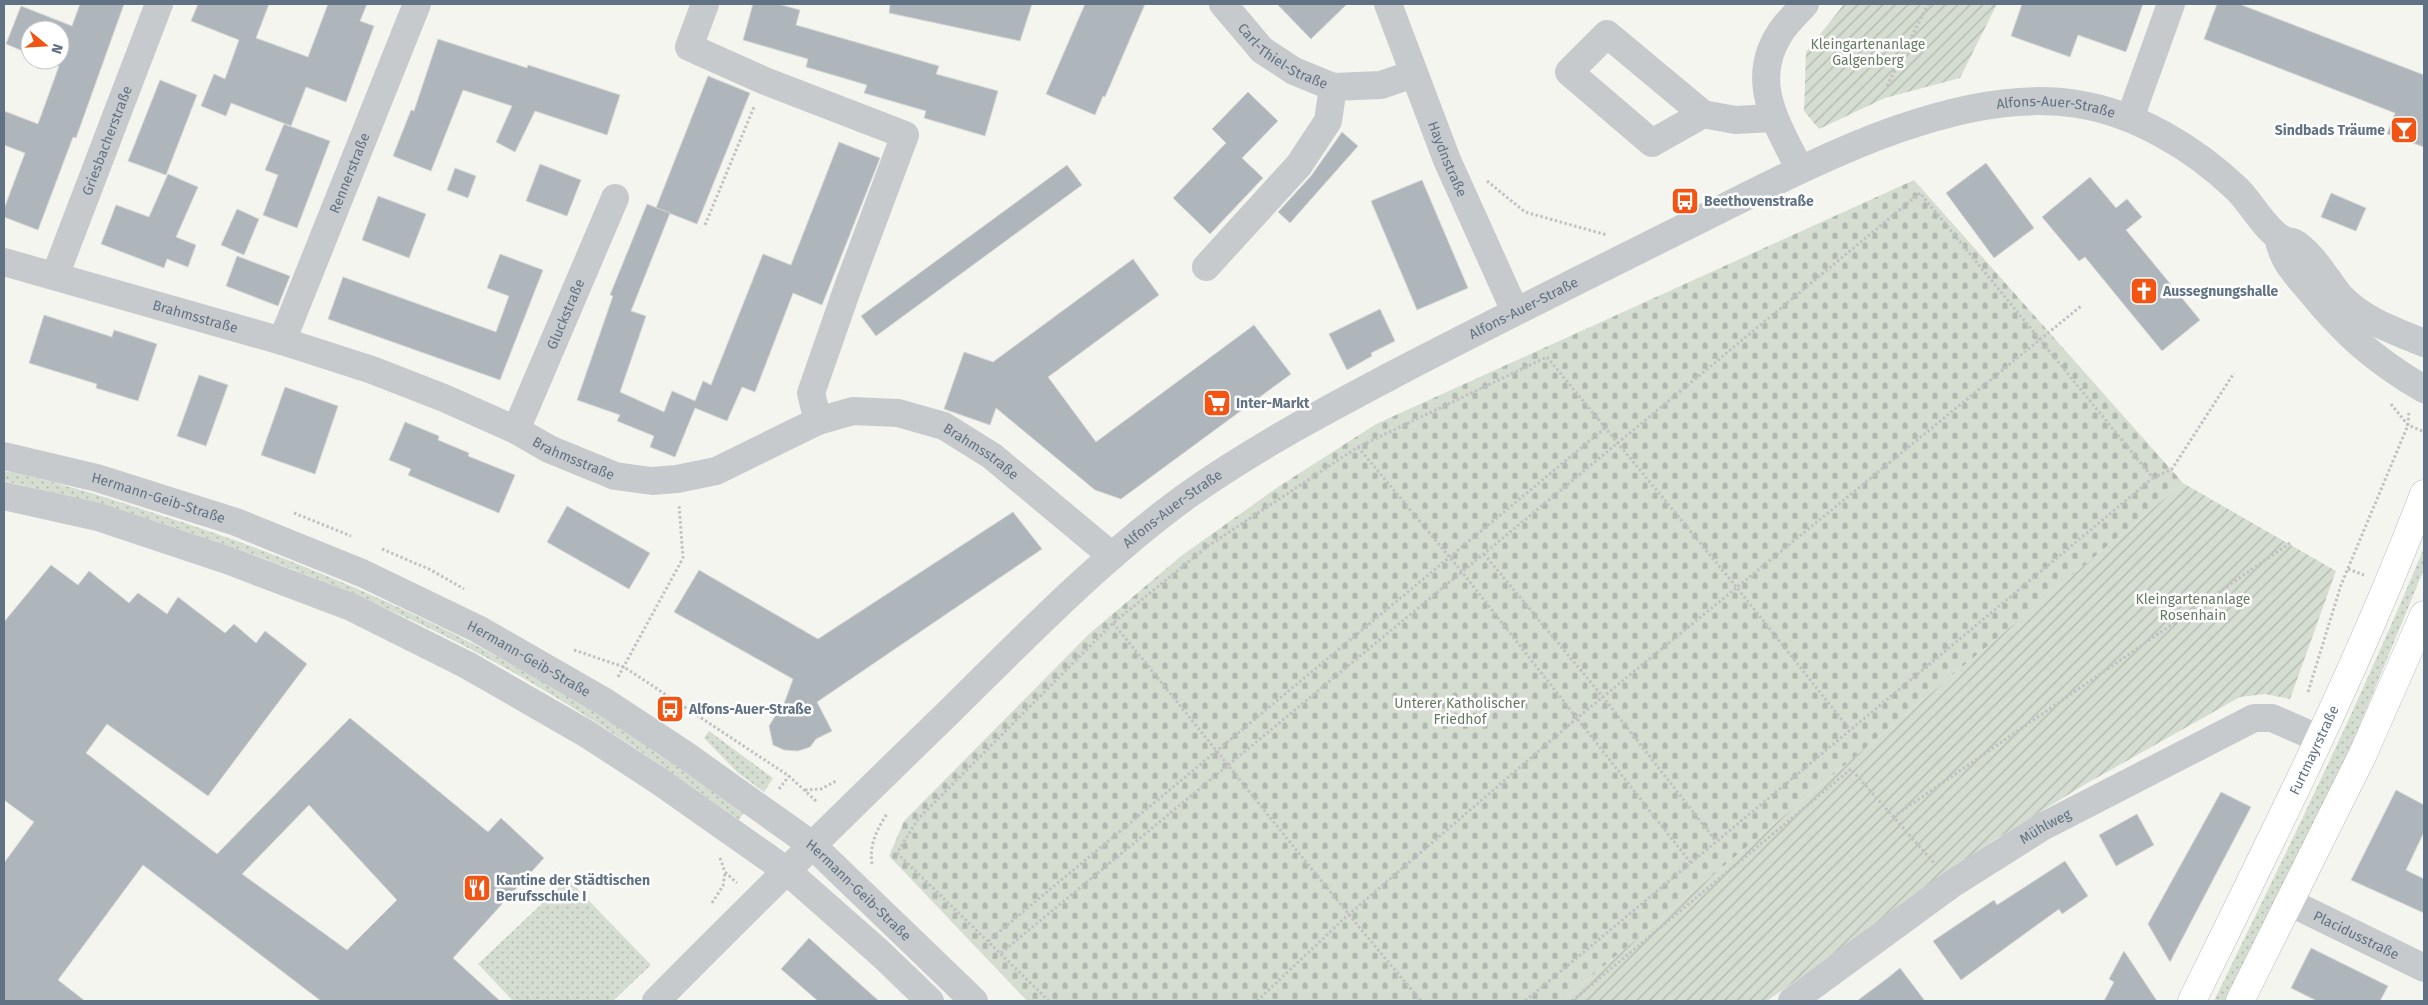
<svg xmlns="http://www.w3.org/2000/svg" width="2428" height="1005" font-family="'Fira Sans',sans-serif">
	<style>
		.grass { fill: url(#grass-dots) }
		.cemetery { fill: url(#cemetery-stones) }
		.garden { fill: url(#garden-furrows) }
		.building { fill: #aeb5bb; stroke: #d6d6d3; fill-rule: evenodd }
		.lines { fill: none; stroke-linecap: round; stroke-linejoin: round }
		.major-casing { stroke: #b9bcc0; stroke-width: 29 }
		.path { stroke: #c0c1c3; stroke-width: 3; stroke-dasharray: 2.5 2.5; stroke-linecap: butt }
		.minor { stroke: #c7cacd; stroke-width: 28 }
		.major { stroke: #fff; stroke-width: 28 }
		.labels { text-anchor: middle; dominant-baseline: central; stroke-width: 5; stroke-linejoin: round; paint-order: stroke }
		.park-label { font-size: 14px; fill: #647b60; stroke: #fff }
		.street-label { font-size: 14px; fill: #617284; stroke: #fff }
		.poi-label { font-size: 14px; font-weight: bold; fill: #617284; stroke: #fff; text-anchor: start }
	</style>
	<defs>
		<pattern id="grass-dots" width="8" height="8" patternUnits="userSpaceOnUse" patternTransform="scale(1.25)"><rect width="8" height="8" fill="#d5ddd1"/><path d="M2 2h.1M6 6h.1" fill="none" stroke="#b0b8af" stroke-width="1.8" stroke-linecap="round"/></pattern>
		<pattern id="cemetery-stones" width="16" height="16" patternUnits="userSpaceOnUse" patternTransform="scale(1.25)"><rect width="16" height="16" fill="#d5ddd1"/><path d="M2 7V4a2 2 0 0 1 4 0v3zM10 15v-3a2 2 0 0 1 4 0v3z" fill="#b0b8af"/></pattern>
		<pattern id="garden-furrows" width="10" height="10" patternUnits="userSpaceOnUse" patternTransform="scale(1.25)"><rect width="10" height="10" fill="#d5ddd1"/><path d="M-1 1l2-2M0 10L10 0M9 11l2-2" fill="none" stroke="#b0b8af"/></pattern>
	</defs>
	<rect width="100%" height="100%" fill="#f5f5f0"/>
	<!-- grass -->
	<g class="grass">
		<path d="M4 471C58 481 110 499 163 516 374 583 567 681 744 813L739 820C635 746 527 673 411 620 280 559 144 513 4 481Z"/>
		<path d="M2424 548V569L2346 759 2227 1001H2214C2287 851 2360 702 2424 548Z"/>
		<polygon points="709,731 773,778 764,792 738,773 704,738"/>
		<polygon points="568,879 651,965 613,1001 513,1001 478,964"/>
	</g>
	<!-- cemetery -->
	<polygon class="cemetery" points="1914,180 2183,483 1562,1001 1027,1001 889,856 904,821 1089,634 1181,556 1278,487 1376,424"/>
	<!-- garden -->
	<g class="garden">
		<polygon points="1844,4 1997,4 1960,78 1885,98 1819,129 1804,111 1806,52"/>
		<polygon points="2183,483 2336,571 2290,699 2265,694 2240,697 2084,785 1993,841 1767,1001 1562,1001"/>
	</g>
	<!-- building -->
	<g class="building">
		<polygon points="80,4 124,4 76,138 73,137 38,230 4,217 4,209 25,153 4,145 4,111 38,124 59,66 45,60 60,60 60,30 30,30 30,54 6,44 21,6 72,26"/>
		<polygon points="198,4 269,4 256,38 308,57 328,4 367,4 360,21 374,26 346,102 306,87 291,126 231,103 226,116 201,106 214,74 225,79 239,40 191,21"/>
		<polygon points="753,4 778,4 800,10 796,25 939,66 936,74 998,91 985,136 924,118 926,111 864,93 867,85 806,67 808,59 743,40"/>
		<polygon points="890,4 1032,4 1020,41 889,13"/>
		<polygon points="1085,4 1145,4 1105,97 1103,96 1095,115 1046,94"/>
		<polygon points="1277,4 1347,4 1311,39"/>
		<polygon points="2022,4 2143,4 2126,52 2078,35 2070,57 2011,36"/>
		<polygon points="2217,4 2239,4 2424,75 2424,147 2387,134 2395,113 2204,39"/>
		<polygon points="438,39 527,68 528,65 620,95 607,135 535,111 515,152 496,142 512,106 463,90 431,171 393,156 411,110 414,111"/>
		<polygon points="708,76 750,93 697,224 656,208"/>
		<polygon points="160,80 197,95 166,175 128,161"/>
		<polygon points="1248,92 1278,121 1242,158 1263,178 1210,234 1173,198 1226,143 1212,129"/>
		<polygon points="284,124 330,141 297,228 263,215 278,175 265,170"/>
		<polygon points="1342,132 1358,146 1290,223 1278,212 1311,176"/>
		<polygon points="839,142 880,158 822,305 793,293 755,392 742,387 727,421 695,408 675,457 650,447 654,436 617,421 620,415 577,400 613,296 610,295 647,204 670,213 631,311 646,316 620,392 664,412 672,391 695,401 703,381 711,385 763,254 791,265"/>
		<polygon points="1986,163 2034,228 1994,258 1946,193"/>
		<polygon points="540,164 581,180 567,216 526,201"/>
		<polygon points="1067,165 1082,185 876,336 861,316"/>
		<polygon points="455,168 476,176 468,198 447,190"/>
		<polygon points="168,174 198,187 176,237 196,245 188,267 167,259 164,268 101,244 116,205 149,217"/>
		<polygon points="2090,177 2116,208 2127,199 2142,217 2126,230 2200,320 2162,351 2085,257 2079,261 2042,217"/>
		<polygon points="1422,180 1468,288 1417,310 1371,201"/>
		<polygon points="2331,193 2366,208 2356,231 2321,217"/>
		<polygon points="378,196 426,214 409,258 362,240"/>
		<polygon points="237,209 259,219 244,255 221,245"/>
		<polygon points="500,254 543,270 500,380 328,319 343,277 496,332 509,296 487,288"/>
		<polygon points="237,256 290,276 278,306 226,286"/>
		<polygon points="1133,259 1159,295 1048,377 1096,442 1254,325 1291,374 1121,499 1095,490 996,408 990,425 944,409 964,352 993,362"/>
		<polygon points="1380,309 1395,341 1371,353 1372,356 1347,370 1329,334"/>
		<polygon points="44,315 112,337 114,330 157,344 138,401 96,388 97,384 29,363"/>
		<polygon points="199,375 228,385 206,446 177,436"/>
		<polygon points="285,387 338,406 315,474 261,455"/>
		<polygon points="405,422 439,436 438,440 469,453 468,456 515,475 499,513 408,475 411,469 389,460"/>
		<polygon points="567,506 650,553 629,589 547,542"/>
		<polygon points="1013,512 1042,549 817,702 832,731 816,739 810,747 798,751 784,750 773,745 769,726 777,713 781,712 793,679 674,612 699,570 818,639"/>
		<path d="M51 565 78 585 89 571 129 603 138 593 167 614 178 597 225 633 234 624 256 643 265 631 307 664 208 796 107 724 86 753 217 854 350 718 488 832 501 818 544 858 453 958 500 1001H321L143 865 58 980 85 1001H4V863L34 822 4 800V622ZM309 805 397 900 347 950 242 874Z"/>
		<polygon points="2396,790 2424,805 2424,832 2406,870 2424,879 2424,913 2351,880"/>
		<polygon points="2221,792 2251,807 2170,962 2148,924"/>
		<polygon points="2137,814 2154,845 2116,866 2099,835"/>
		<polygon points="2065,861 2088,896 2062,914 2059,909 1961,980 1933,941 1994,900 1997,905"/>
		<polygon points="809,938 852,977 879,1001 818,1001 781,969"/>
		<polygon points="2311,948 2388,986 2380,1001 2317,1001 2291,988"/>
		<polygon points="2124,951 2157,1001 2104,1001 2114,982 2109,979"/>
		<polygon points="1900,968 1925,1001 1857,1001 1889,977"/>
	</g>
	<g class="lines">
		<!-- major casing -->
		<g class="major-casing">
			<g id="major">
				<path id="s11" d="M2192 1001C2274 834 2358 668 2424 494"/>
				<polyline points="2240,1001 2362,756 2424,615"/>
			</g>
		</g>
		<!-- path -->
		<g class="path">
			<polyline points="1887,86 1928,4"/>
			<polyline points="1487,181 1525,212 1607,235"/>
			<polyline points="705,225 754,107"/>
			<polyline points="2391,404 2408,425 2424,432"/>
			<polyline points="1358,447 1462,572 1690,862"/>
			<polyline points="2153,478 2172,469 2234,373"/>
			<polyline points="294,513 351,536"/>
			<polyline points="382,549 431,570 464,589"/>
			<polyline points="1484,554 1603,697 1716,841"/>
			<polyline points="2348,569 2364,575"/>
			<path d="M1113 623C1216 749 1316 877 1421 1001"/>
			<polyline points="574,650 624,667 789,776 817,802"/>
			<polyline points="618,677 683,558 679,505"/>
			<polyline points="2308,692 2341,585 2408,425 2409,411"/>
			<polyline points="779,789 789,776"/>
			<polyline points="805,790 821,789 836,781"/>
			<polyline points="1893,817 2290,543"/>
			<polyline points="720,858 725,872 737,883"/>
			<path d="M872 864C869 845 877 829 887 814"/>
			<polyline points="712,903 723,886 725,873"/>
			<polyline points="988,941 1605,428"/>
			<polyline points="1001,953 1920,193 2153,478 1525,1001"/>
			<polyline points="1049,1001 897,853 918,819 1113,623 1208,546 1358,447 1547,357 1738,589 1850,730"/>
			<polyline points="1257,1001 1348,915 1576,719 2081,306"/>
			<polyline points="1572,1001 1851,769 1935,864"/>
		</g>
		<!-- minor -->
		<g class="minor">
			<polyline points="705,4 689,47 765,81 905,135 848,287 811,393 818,421"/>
			<path id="s1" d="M1223 4 1262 50 1294 71 1333 87 1381 85 1413 74"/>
			<path id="s2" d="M1388 4 1447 160 1515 311"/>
			<polyline points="1703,114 1652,143 1569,72 1607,34 1703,114 1735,120 1774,118"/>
			<polyline points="2130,118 2171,4"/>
			<path d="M1800 170C1778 125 1748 82 1780 33 1786 23 1797 13 1805 4"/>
			<path d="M2278 237C2284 264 2294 271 2311 292 2345 334 2377 362 2424 389"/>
			<path id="s3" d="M4 262 282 341 372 370 444 398 516 430 549 449 615 476 652 481 677 479 716 471 818 421 853 411 898 413 944 426 992 456 1112 556"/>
			<polyline points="1206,267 1299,165 1328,121 1333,87"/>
			<path id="s4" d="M55 276 159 4"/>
			<path id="s5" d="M282 341 417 4"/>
			<path id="s6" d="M516 430 615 198"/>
			<path id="s7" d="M4 456 97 478 236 522 362 573 478 629 605 702 684 754 812 845 974 1001"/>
			<polyline points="4,496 98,517 227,560 351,607 467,665 587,734 659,781 787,871 881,954 930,1001"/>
			<path id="s8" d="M2289 902 2424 968"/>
			<path id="s9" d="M656 1001C752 904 850 808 948 713 1024 638 1101 558 1188 495 1256 447 1328 409 1402 370 1498 320 1595 272 1691 224 1800 170 1953 84 2077 104 2136 113 2194 148 2237 189 2251 203 2263 226 2279 237 2290 245 2289 238 2299 246 2314 257 2328 281 2340 296 2362 320 2395 331 2424 343"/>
			<path id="s10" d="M1792 1001 1952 884 2042 827 2254 718H2272L2320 739"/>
		</g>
		<!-- major -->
		<use href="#major" class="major"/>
	</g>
	<!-- icons -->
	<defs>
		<g id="bar-square" transform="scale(1.4375)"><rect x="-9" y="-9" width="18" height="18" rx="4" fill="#f25413" stroke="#fff"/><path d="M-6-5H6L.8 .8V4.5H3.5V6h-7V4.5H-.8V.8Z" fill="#fff"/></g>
		<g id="bus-square" transform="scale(1.4375)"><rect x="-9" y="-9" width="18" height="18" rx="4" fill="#f25413" stroke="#fff"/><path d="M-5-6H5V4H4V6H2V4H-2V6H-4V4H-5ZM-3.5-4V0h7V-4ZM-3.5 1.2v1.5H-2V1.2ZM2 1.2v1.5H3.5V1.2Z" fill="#fff"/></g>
		<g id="church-square" transform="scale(1.4375)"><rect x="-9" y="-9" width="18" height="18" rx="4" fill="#f25413" stroke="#fff"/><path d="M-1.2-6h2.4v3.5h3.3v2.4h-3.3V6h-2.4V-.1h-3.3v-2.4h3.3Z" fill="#fff"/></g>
		<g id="supermarket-square" transform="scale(1.4375)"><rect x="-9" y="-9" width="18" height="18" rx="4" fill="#f25413" stroke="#fff"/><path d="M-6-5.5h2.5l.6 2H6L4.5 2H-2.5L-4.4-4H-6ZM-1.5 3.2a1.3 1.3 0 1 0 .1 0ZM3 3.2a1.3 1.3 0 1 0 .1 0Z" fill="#fff"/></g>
		<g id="restaurant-square" transform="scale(1.4375)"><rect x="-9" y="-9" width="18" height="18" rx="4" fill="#f25413" stroke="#fff"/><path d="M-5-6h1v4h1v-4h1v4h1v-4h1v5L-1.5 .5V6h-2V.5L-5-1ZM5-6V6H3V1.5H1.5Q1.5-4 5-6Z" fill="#fff"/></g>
	</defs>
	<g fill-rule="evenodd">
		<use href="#bar-square" x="2404" y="130"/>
		<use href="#bus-square" x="1685" y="201"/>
		<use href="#church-square" x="2144" y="291"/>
		<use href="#supermarket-square" x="1217" y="403"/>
		<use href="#bus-square" x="670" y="709"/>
		<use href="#restaurant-square" x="477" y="888"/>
	</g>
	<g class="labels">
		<!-- park labels -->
		<g class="park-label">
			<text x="1868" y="44">Kleingartenanlage<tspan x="1868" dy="16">Galgenberg</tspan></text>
			<text x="2193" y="599">Kleingartenanlage<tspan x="2193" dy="16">Rosenhain</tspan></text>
			<text x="1460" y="703">Unterer Katholischer<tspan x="1460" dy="16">Friedhof</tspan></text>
		</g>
		<!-- street labels -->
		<g class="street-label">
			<text stroke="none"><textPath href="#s1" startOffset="81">Carl-Thiel-Straße</textPath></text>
			<text stroke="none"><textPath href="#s9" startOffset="1696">Alfons-Auer-Straße</textPath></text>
			<text stroke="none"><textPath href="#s4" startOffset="145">Griesbacherstraße</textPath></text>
			<text stroke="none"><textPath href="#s2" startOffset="166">Haydnstraße</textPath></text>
			<text stroke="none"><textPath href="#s5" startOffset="181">Rennerstraße</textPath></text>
			<text stroke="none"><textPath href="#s9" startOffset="1119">Alfons-Auer-Straße</textPath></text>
			<text stroke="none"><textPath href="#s6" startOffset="126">Gluckstraße</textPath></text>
			<text stroke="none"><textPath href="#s3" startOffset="199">Brahmsstraße</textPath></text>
			<text stroke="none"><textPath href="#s3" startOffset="1039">Brahmsstraße</textPath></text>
			<text stroke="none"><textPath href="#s3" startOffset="604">Brahmsstraße</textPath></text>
			<text stroke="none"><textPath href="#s7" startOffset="160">Hermann-Geib-Straße</textPath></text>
			<text stroke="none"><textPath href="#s9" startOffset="714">Alfons-Auer-Straße</textPath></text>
			<text stroke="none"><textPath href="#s7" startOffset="565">Hermann-Geib-Straße</textPath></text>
			<text stroke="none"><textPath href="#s11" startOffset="279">Furtmayrstraße</textPath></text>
			<text stroke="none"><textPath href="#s10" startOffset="308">Mühlweg</textPath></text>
			<text stroke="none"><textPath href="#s7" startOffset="969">Hermann-Geib-Straße</textPath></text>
			<text stroke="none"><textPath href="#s8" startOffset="75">Placidusstraße</textPath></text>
		</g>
		<!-- poi labels -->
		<g class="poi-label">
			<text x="2385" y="130" text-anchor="end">Sindbads Träume</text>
			<text x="1704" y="201">Beethovenstraße</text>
			<text x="2163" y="291">Aussegnungshalle</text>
			<text x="1236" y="403">Inter-Markt</text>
			<text x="689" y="709">Alfons-Auer-Straße</text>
			<text x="496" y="880">Kantine der Städtischen<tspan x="496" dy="16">Berufsschule I</tspan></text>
		</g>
	</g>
	<!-- border -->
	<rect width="2428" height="1005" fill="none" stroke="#617284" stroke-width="10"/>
	<!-- north arrow -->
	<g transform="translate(45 45) rotate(108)"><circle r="24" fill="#ffffff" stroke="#c0c7ce"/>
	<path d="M0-4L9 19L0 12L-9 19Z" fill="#f25413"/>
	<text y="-8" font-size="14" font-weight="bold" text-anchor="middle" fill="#617284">N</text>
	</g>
</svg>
